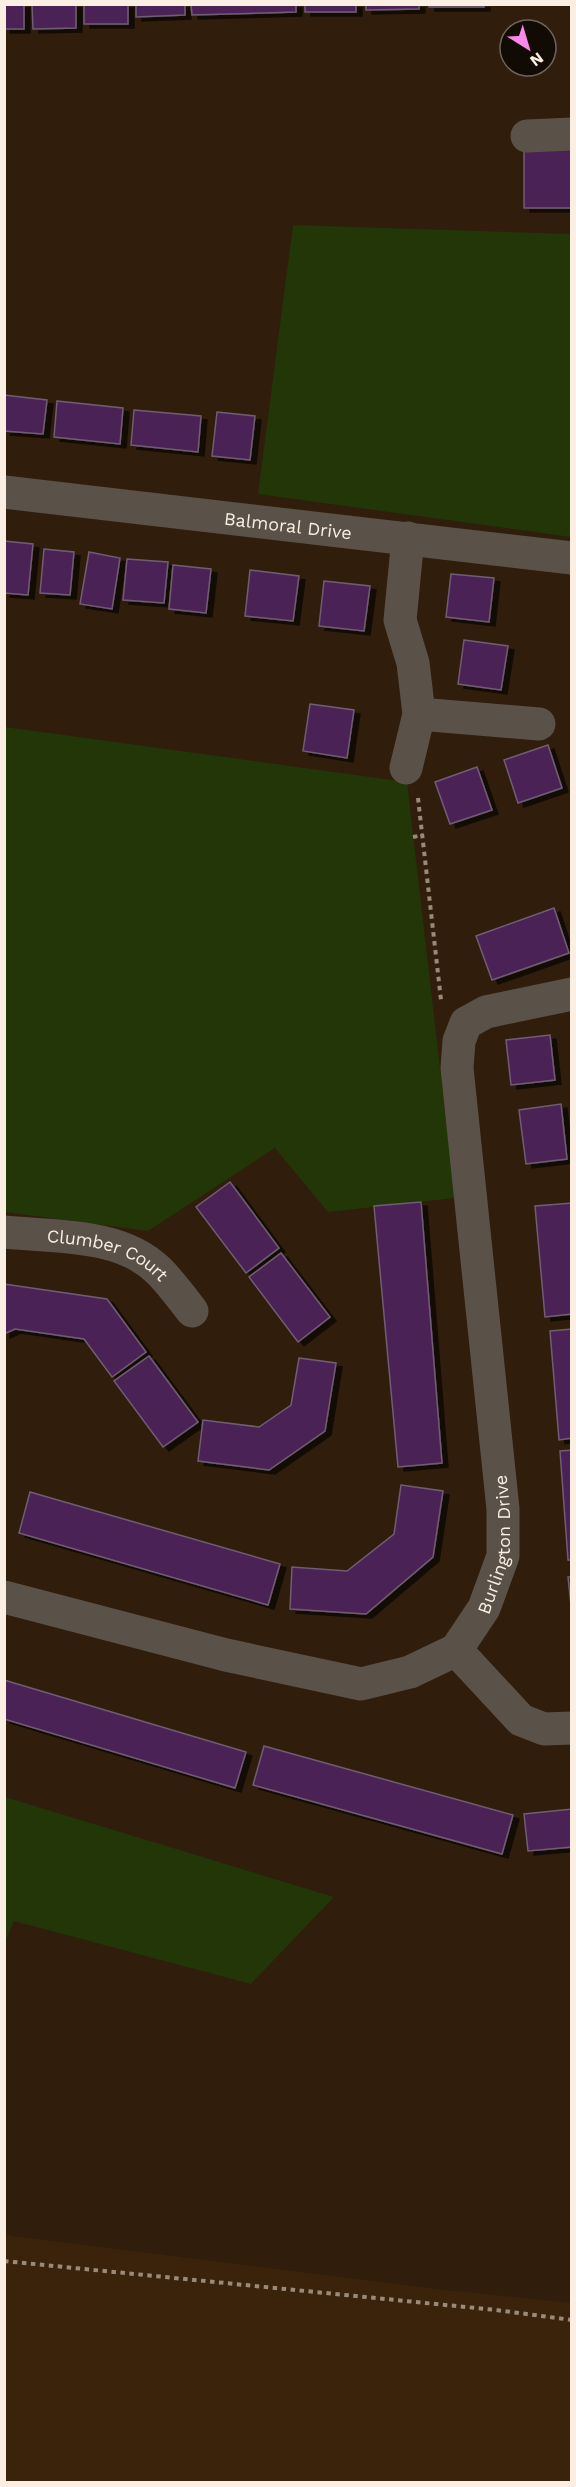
<svg xmlns="http://www.w3.org/2000/svg" width="576" height="2487" font-family="'Work Sans',sans-serif">
	<style>
		.built { fill: #3a220b }
		.green { fill: #223608 }
		.building { fill: #4c2257; stroke: #6f5d73; stroke-width: 1.5; filter: url(#shadow) }
		.lines { fill: none; stroke-linecap: round; stroke-linejoin: round }
		.path { stroke: #9a8a7c; stroke-width: 4; stroke-dasharray: 4.5 4.5; stroke-linecap: butt }
		.minor { stroke: #5a5248; stroke-width: 33 }
		.labels { text-anchor: middle; dominant-baseline: central; stroke-width: 5; stroke-linejoin: round; paint-order: stroke }
		.street-label { font-size: 18px; fill: #fbeee3; stroke: #120a04 }
	</style>
	<defs>
		<filter id="shadow"><feDropShadow dx="6" dy="4" stdDeviation="0" flood-color="#0009"/></filter>
	</defs>
	<rect width="100%" height="100%" fill="#301d0c"/>
	<!-- built -->
	<polygon class="built" points="5,2235 438,2289 571,2303 571,2482 5,2482"/>
	<!-- green -->
	<g class="green">
		<polygon points="293,225 571,234 571,537 258,494"/>
		<polygon points="5,727 407,782 455,1198 328,1212 275,1148 148,1231 5,1212"/>
		<polygon points="5,1797 334,1897 251,1984 14,1921 5,1942"/>
	</g>
	<!-- building -->
	<g class="building">
		<rect x="4" y="4" width="20" height="25"/>
		<polygon points="32,4 76,4 76,28 33,29"/>
		<rect x="84" y="4" width="44" height="20"/>
		<polygon points="136,4 185,4 185,15 136,17"/>
		<polygon points="191,4 296,4 296,12 192,15"/>
		<rect x="305" y="4" width="51" height="8"/>
		<polygon points="366,4 419,4 419,9 366,10"/>
		<rect x="429" y="4" width="55" height="3"/>
		<rect x="524" y="145" width="48" height="63"/>
		<polygon points="4,395 47,400 43,434 4,431"/>
		<polygon points="57,401 123,408 120,444 54,437"/>
		<polygon points="134,410 201,416 198,452 131,445"/>
		<polygon points="217,412 255,416 250,460 212,456"/>
		<polygon points="4,541 33,544 28,595 4,593"/>
		<polygon points="44,549 74,552 70,595 40,593"/>
		<polygon points="89,552 120,558 112,609 80,604"/>
		<polygon points="127,559 168,562 164,603 123,600"/>
		<polygon points="173,565 211,569 206,613 169,609"/>
		<polygon points="250,570 299,576 293,621 245,616"/>
		<polygon points="451,574 494,578 489,622 446,617"/>
		<polygon points="324,581 370,586 364,631 319,626"/>
		<polygon points="464,640 508,646 501,690 458,684"/>
		<polygon points="310,704 354,710 347,758 303,751"/>
		<polygon points="548,745 562,788 518,803 504,760"/>
		<polygon points="477,767 492,810 450,824 435,782"/>
		<polygon points="554,908 569,953 492,980 476,936"/>
		<polygon points="550,1035 555,1080 511,1085 506,1040"/>
		<polygon points="561,1104 567,1159 526,1164 519,1110"/>
		<polygon points="230,1182 279,1248 246,1273 196,1207"/>
		<polygon points="421,1202 442,1463 398,1467 374,1206"/>
		<polygon points="572,1203 572,1314 545,1317 535,1206"/>
		<polygon points="281,1253 330,1317 298,1342 249,1277"/>
		<polygon points="4,1284 107,1299 146,1352 112,1377 84,1339 15,1329 4,1334"/>
		<polygon points="572,1329 572,1438 559,1440 550,1331"/>
		<polygon points="149,1356 198,1422 163,1447 114,1381"/>
		<polygon points="299,1358 336,1363 325,1431 269,1470 198,1461 203,1420 259,1427 291,1405"/>
		<polygon points="572,1450 572,1560 568,1560 560,1451"/>
		<polygon points="401,1485 443,1491 433,1557 366,1614 290,1609 292,1567 347,1571 394,1534"/>
		<polygon points="30,1492 280,1564 268,1605 19,1533"/>
		<polygon points="568,1577 572,1577 572,1615"/>
		<polygon points="4,1680 246,1752 235,1788 4,1719"/>
		<polygon points="264,1746 513,1815 502,1854 253,1785"/>
		<polygon points="572,1809 572,1847 528,1851 524,1814"/>
	</g>
	<g class="lines">
		<!-- path -->
		<g class="path">
			<polyline points="418,798 441,1000"/>
			<polyline points="413,837 423,835"/>
			<polyline points="4,2261 496,2310 572,2320"/>
		</g>
		<!-- minor -->
		<g class="minor">
			<polyline points="527,136 572,134"/>
			<path id="s1" d="M4 492 572 558"/>
			<polyline points="419,714 539,724"/>
			<polyline points="406,768 419,714 413,663 400,620 408,538"/>
			<path id="s2" d="M4 1232C55 1237 121 1233 159 1271 171 1283 182 1298 192 1311"/>
			<path id="s3" d="M4 1597 226 1655 361 1684 410 1672 456 1650 484 1608 503 1556V1509L457 1068 459 1041 466 1023 486 1012 572 994"/>
			<polyline points="456,1650 521,1720 544,1729 572,1728"/>
		</g>
	</g>
	<g class="labels">
		<!-- street labels -->
		<g class="street-label">
			<text stroke="none"><textPath href="#s1" startOffset="286">Balmoral Drive</textPath></text>
			<text stroke="none"><textPath href="#s2" startOffset="108">Clumber Court</textPath></text>
			<text stroke="none"><textPath href="#s3" startOffset="585">Burlington Drive</textPath></text>
		</g>
	</g>
	<!-- border -->
	<rect width="576" height="2487" fill="none" stroke="#fbeee3" stroke-width="12"/>
	<!-- north arrow -->
	<g transform="translate(528 48) rotate(143)"><circle r="28" fill="#120a04" stroke="#6f655d" stroke-width="1.5"/>
	<path d="M0-4.5L10 22L0 15L-10 22Z" fill="#f888ea"/>
	<text y="-9" font-size="16" font-weight="bold" text-anchor="middle" fill="#fbeee3">N</text>
	</g>
</svg>
